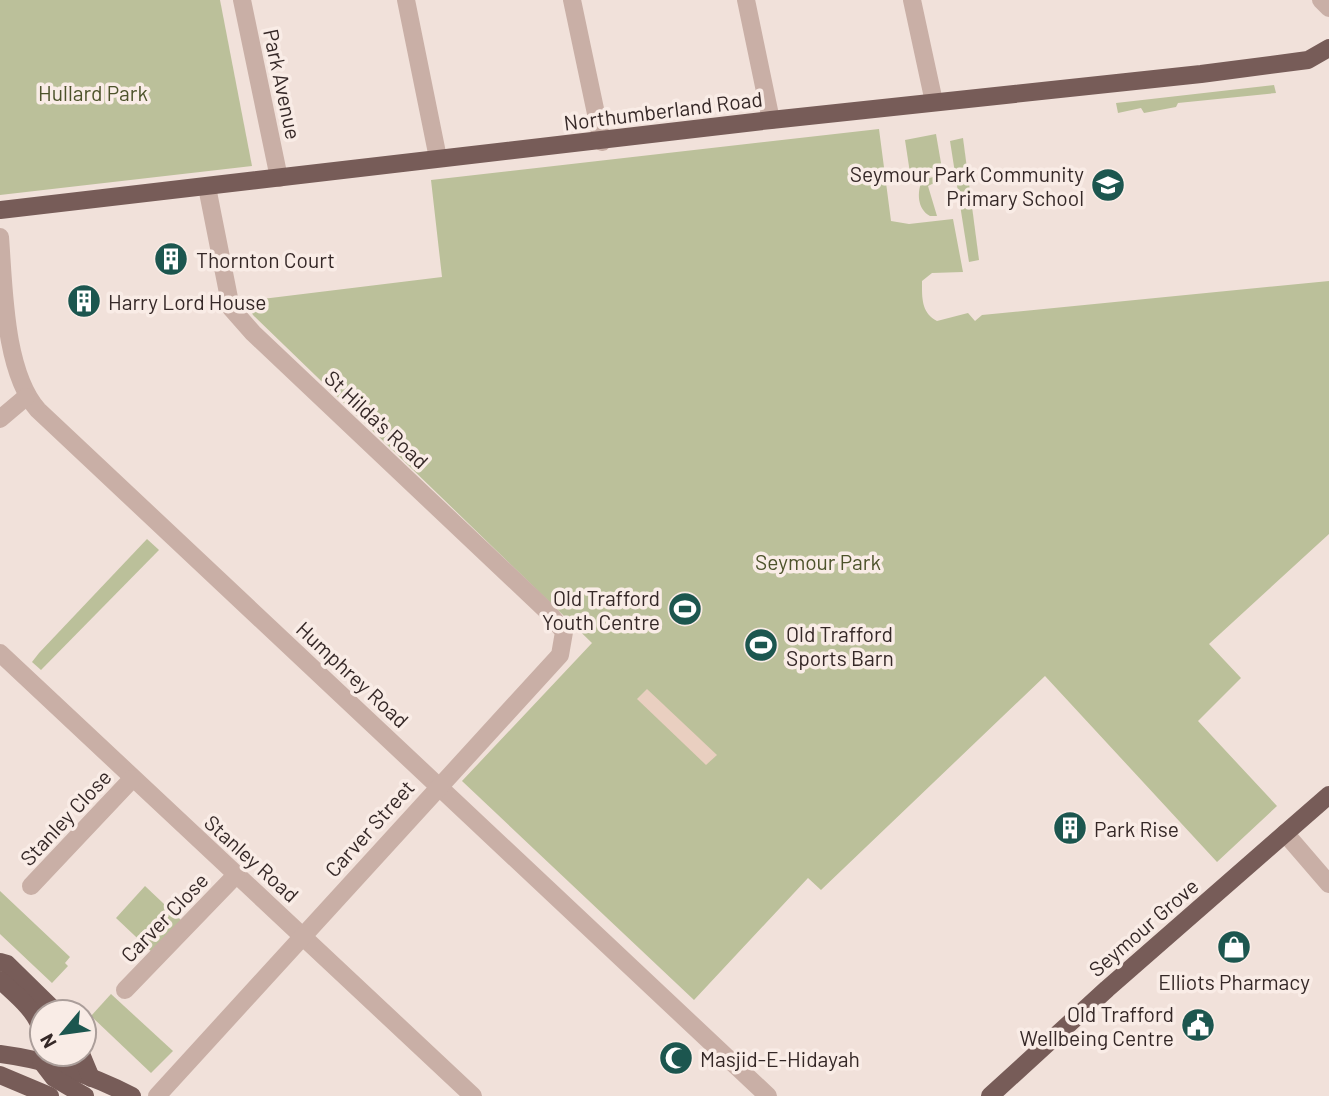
<svg xmlns="http://www.w3.org/2000/svg" width="1329" height="1096" font-family="Barlow,sans-serif">
	<style>
		.green { fill: #bbc09a }
		.plaza { fill: #e9cfc0 }
		.lines { fill: none; stroke-linecap: round; stroke-linejoin: round }
		.minor { stroke: #c9afa6; stroke-width: 18 }
		.major { stroke: #775c58; stroke-width: 18 }
		.labels { text-anchor: middle; dominant-baseline: central; stroke-width: 7; stroke-linejoin: round; paint-order: stroke }
		.street-label { font-size: 21px; fill: #352827; stroke: #f9ece6 }
		.park-label { font-size: 21px; fill: #4d532b; stroke: #f9ece6 }
		.poi-label { font-size: 21px; fill: #352827; stroke: #f9ece6; text-anchor: start }
	</style>
	<rect width="100%" height="100%" fill="#f1e1da"/>
	<!-- green -->
	<g class="green">
		<polygon points="0,0 220,0 252,166 0,195"/>
		<polygon points="1274,85 1276,93 1178,103 1176,107 1144,113 1141,108 1118,113 1116,103"/>
		<path d="M879 129 891 221 909 224 953 219 963 272 932 273 922 281C922 297 921 313 937 321L968 313 975 321 982 315 1329 281V534L1209 644 1241 678 1198 721 1277 806 1217 862 1045 676 821 890 808 878 694 1000 462 781 592 643 253 315 247 304 253 300 442 277 431 180Z"/>
		<polygon points="936,134 942,169 910,173 905,140"/>
		<polygon points="963,138 979,260 969,262 950,141"/>
		<path d="M933 177 934 183 928 186 937 216H930C917 209 917 192 922 180Z"/>
		<polygon points="147,539 159,550 41,670 32,662 39,653"/>
		<polygon points="145,886 182,921 152,952 116,918"/>
		<polygon points="0,891 70,957 65,963 68,966 52,983 0,934"/>
		<polygon points="111,994 173,1051 151,1073 91,1016"/>
	</g>
	<!-- plaza -->
	<polygon class="plaza" points="647,689 717,755 706,765 637,699"/>
	<g class="lines">
		<!-- minor -->
		<g class="minor">
			<polyline points="242,0 279,178"/>
			<polyline points="406,0 438,158"/>
			<polyline points="572,0 602,142"/>
			<polyline points="746,0 771,120"/>
			<polyline points="912,0 934,102"/>
			<polyline points="1321,0 1329,8"/>
			<path d="M0 237C4 288 4 371 38 410L768 1096"/>
			<polyline points="0,419 26,397"/>
			<polyline points="0,653 473,1096"/>
			<polyline points="1285,833 1329,884"/>
			<polyline points="31,886 132,779"/>
			<polyline points="125,990 236,875"/>
			<polyline points="157,1096 560,655 564,632 549,613 253,333 231,308 207,187"/>
		</g>
		<!-- major -->
		<g class="major">
			<polyline points="0,210 771,120 1201,74 1308,60 1329,48"/>
			<polyline points="0,962 7,964 56,1012"/>
			<path d="M0 980C16 995 36 1010 42 1032"/>
			<path d="M0 1054C46 1060 91 1075 132 1096"/>
			<polyline points="81,1054 91,1078"/>
			<polyline points="41,1061 54,1078 85,1096"/>
			<polyline points="0,1075 50,1096"/>
			<polyline points="990,1096 1107,989 1329,795"/>
		</g>
	</g>
	<!-- icons -->
	<defs>
		<g id="school-disc" transform="scale(1.75)"><circle r="9.5" fill="#1c564f" stroke="#f9ece6"/><path d="M0-5L7-2L0 1L-7-2ZM-4 1L0 2.5L4 1V4Q0 6-4 4Z" fill="#fff"/></g>
		<g id="building-disc" transform="scale(1.75)"><circle r="9.5" fill="#1c564f" stroke="#f9ece6"/><path d="M-4-6H4V6H1V3H-1V6H-4ZM-2.5-4.3h1.7v1.8h-1.7ZM.8-4.3h1.7v1.8H.8ZM-2.5-1h1.7V.8h-1.7ZM.8-1h1.7V.8H.8Z" fill="#fff"/></g>
		<g id="stadium-disc" transform="scale(1.75)"><circle r="9.5" fill="#1c564f" stroke="#f9ece6"/><path d="M0-5a6.5 5 0 1 0 0 10a6.5 5 0 1 0 0-10ZM-3.5-1.8h7v3.6h-7Z" fill="#fff"/></g>
		<g id="shop-disc" transform="scale(1.75)"><circle r="9.5" fill="#1c564f" stroke="#f9ece6"/><path d="M-5-2.5h2.3a2.7 3.5 0 0 1 5.4 0H5L5.5 6h-11ZM-1.5-2.5h3a1.5 2.3 0 0 0-3 0Z" fill="#fff"/></g>
		<g id="civic-disc" transform="scale(1.75)"><circle r="9.5" fill="#1c564f" stroke="#f9ece6"/><path d="M-.6-6.5H3V-4.5H.6V-3L4-1V1h2V6H-6V1h2V-1L-.6-3ZM-1.2 2.5V6h2.4V2.5Z" fill="#fff"/></g>
		<g id="mosque-disc" transform="scale(1.75)"><circle r="9.5" fill="#1c564f" stroke="#f9ece6"/><path d="M3.5-4.9A6 6 0 1 0 3.5 4.9A5 5 0 1 1 3.5-4.9Z" fill="#fff"/></g>
	</defs>
	<g fill-rule="evenodd">
		<use href="#school-disc" x="1108" y="185"/>
		<use href="#building-disc" x="171" y="259"/>
		<use href="#building-disc" x="84" y="301"/>
		<use href="#stadium-disc" x="685" y="609"/>
		<use href="#stadium-disc" x="761" y="645"/>
		<use href="#building-disc" x="1070" y="828"/>
		<use href="#shop-disc" x="1234" y="947"/>
		<use href="#civic-disc" x="1198" y="1025"/>
		<use href="#mosque-disc" x="676" y="1058"/>
	</g>
	<g class="labels">
		<!-- street labels -->
		<g class="street-label">
			<text transform="translate(283 84) rotate(78)">Park Avenue</text>
			<text transform="translate(663 110) rotate(-7)">Northumberland Road</text>
			<text transform="translate(377 419) rotate(43)">St Hilda's Road</text>
			<text transform="translate(353 674) rotate(43)">Humphrey Road</text>
			<text transform="translate(65 817) rotate(-47)">Stanley Close</text>
			<text transform="translate(369 828) rotate(-48)">Carver Street</text>
			<text transform="translate(252 858) rotate(42)">Stanley Road</text>
			<text transform="translate(164 917) rotate(-46)">Carver Close</text>
			<text transform="translate(1143 927) rotate(-41)">Seymour Grove</text>
		</g>
		<!-- park labels -->
		<g class="park-label">
			<text x="93" y="92">Hullard Park</text>
			<text x="818" y="561">Seymour Park</text>
		</g>
		<!-- poi labels -->
		<g class="poi-label">
			<text x="1084" y="173" text-anchor="end">Seymour Park Community<tspan x="1084" dy="24">Primary School</tspan></text>
			<text x="196" y="259">Thornton Court</text>
			<text x="108" y="301">Harry Lord House</text>
			<text x="660" y="597" text-anchor="end">Old Trafford<tspan x="660" dy="24">Youth Centre</tspan></text>
			<text x="786" y="633">Old Trafford<tspan x="786" dy="24">Sports Barn</tspan></text>
			<text x="1094" y="828">Park Rise</text>
			<text x="1234" y="981" text-anchor="middle">Elliots Pharmacy</text>
			<text x="1174" y="1013" text-anchor="end">Old Trafford<tspan x="1174" dy="24">Wellbeing Centre</tspan></text>
			<text x="700" y="1058">Masjid-E-Hidayah</text>
		</g>
	</g>
	<!-- north arrow -->
	<g transform="translate(63 1033) rotate(241)"><circle r="33" fill="#f9ece6" stroke="#ab9e9a" stroke-width="2"/>
	<path d="M0-5L12 26L0 18L-12 26Z" fill="#1c564f"/>
	<text y="-10" font-size="19" font-weight="bold" text-anchor="middle" fill="#352827">N</text>
	</g>
</svg>
